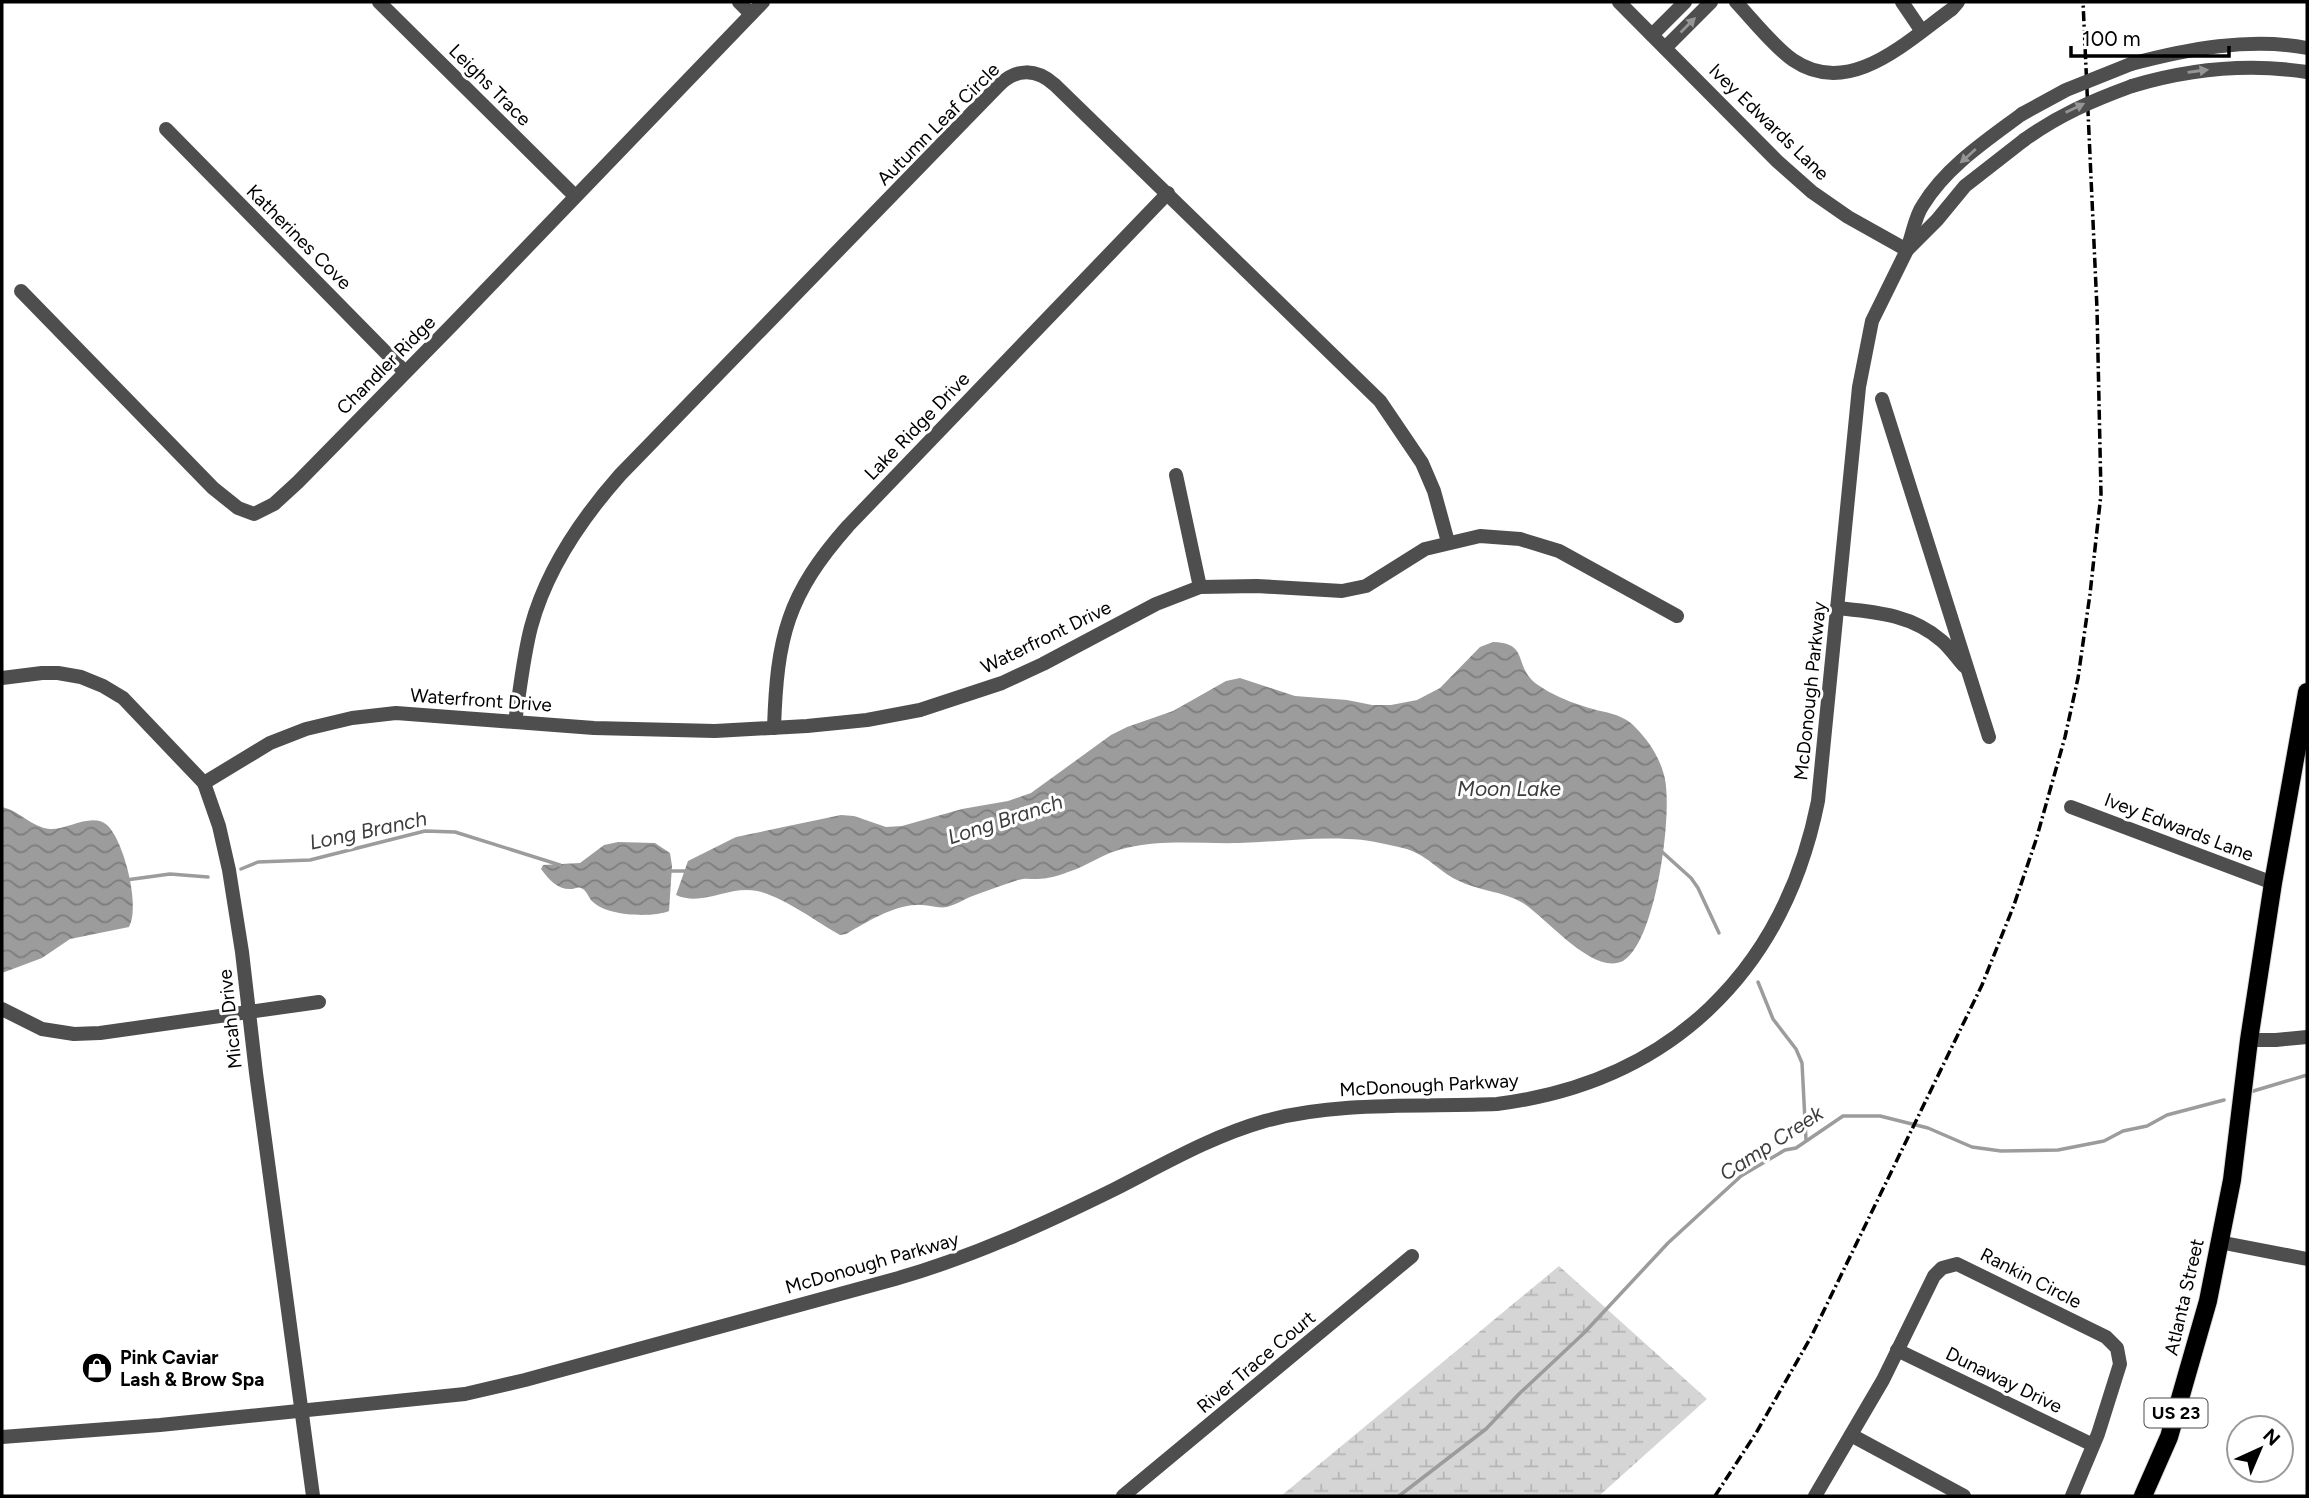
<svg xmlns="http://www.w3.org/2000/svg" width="2309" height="1498" font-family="Figtree,sans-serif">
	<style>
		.wetland { fill: url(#wetland-marsh) }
		.water { fill: url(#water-waves) }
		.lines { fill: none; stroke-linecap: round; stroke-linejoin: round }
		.stream { stroke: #9c9c9c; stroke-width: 3.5 }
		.major-casing { stroke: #dbdbdb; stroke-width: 20 }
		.minor { stroke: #4e4e4e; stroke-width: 14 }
		.major { stroke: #000; stroke-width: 18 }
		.rail { stroke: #000; stroke-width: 3.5; stroke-dasharray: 10 3.5 2 3.5; stroke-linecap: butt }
		.minor-bridge { stroke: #4e4e4e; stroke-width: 14 }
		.oneway { fill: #959595 }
		.labels { text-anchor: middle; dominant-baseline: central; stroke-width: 6; stroke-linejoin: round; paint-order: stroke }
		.shield { fill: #fff; stroke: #4c4c4c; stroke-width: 2 }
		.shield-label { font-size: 18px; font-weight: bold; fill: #000 }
		.street-label { font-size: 19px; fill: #000; stroke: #fff }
		.poi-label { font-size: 19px; font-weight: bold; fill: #000; stroke: #fff; text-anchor: start }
		.water-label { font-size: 21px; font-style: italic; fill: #3d3d3d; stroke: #fff }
	</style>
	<defs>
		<pattern id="wetland-marsh" width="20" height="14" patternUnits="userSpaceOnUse" patternTransform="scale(1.75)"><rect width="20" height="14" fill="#d5d5d5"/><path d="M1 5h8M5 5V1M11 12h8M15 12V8" fill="none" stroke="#b5b5b5"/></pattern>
		<pattern id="water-waves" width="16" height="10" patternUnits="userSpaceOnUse" patternTransform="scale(1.75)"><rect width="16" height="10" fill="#9c9c9c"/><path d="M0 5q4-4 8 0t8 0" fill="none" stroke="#7d7d7d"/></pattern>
	</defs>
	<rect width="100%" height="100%" fill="#fff"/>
	<!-- wetland -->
	<polygon class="wetland" points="1559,1266 1707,1399 1599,1496 1281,1496"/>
	<!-- water -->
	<g class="water">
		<path d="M1493 642C1531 643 1512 667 1538 685 1551 694 1567 701 1583 706 1602 713 1621 712 1635 727 1648 740 1659 756 1664 775 1674 809 1656 943 1623 961 1593 976 1546 917 1523 903 1503 891 1478 891 1457 880 1438 871 1427 854 1403 848 1386 844 1365 839 1347 839 1312 837 1275 842 1239 843 1201 844 1164 839 1126 848 1105 852 1088 866 1068 872 1058 876 1047 879 1037 879 1030 879 1025 878 1018 880 1002 885 986 891 970 897 963 900 955 905 947 907 937 909 927 904 916 905 892 906 867 922 846 934L840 935C817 922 782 896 757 891 729 885 703 907 676 895L688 861 736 837 841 815 854 816 886 827 902 826 962 809 1008 801 1031 793 1111 735 1127 727 1173 711 1226 681 1240 678 1295 696 1347 700 1372 705H1391L1417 700 1440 688 1480 647Z"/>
		<path d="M2 807C20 811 31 827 50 829 67 830 92 812 107 825 124 840 141 908 129 927L70 939 42 958 2 973Z"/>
		<path d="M618 842 655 843 670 853 672 866 669 911C652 918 607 916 593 902 589 899 588 893 583 889 577 886 578 888 572 889 558 890 549 880 541 869L543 865 580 863 604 845Z"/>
	</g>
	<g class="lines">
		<!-- stream -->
		<g class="stream">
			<polyline points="1660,850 1691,878 1698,888 1719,933"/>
			<polyline points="241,869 258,862 310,860 425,831 455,832 560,865"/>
			<polyline points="668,871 688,871"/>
			<polyline points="126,880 170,874 208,877"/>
			<polyline points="1758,982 1773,1019 1796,1049 1802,1063 1806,1140"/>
			<polyline points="2250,1092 2307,1075"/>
			<polyline points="1399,1496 1486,1429 1519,1394 1584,1333 1668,1243 1741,1176 1785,1150 1796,1148 1843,1116 1880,1116 1928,1128 1972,1147 2001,1151 2058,1150 2104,1141 2123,1131 2147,1126 2167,1115 2224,1100"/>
		</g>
		<!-- major casing -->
		<g class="major-casing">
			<polyline id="major" points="2143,1496 2169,1437 2208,1301 2232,1180 2249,1040 2273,883 2307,692"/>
		</g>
		<!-- minor -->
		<g class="minor">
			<polyline points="379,2 575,196"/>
			<polyline points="739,2 751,14"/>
			<polyline points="1619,2 1777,161 1812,192 1848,217 1907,250"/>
			<path d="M1736 2C1752 19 1774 47 1793 60 1850 99 1907 41 1952 9L1958 2"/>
			<polyline points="1902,2 1921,30"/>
			<polyline points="1652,35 1685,2"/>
			<polyline points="1665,48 1711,2"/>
			<path d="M2131 64C2187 49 2250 37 2307 48"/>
			<path d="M2132 86C2189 69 2248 63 2307 72"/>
			<polyline points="166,129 405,372"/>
			<path d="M1908 246C1913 233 1915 216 1923 205 1946 167 1987 140 2022 114"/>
			<polyline points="21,291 213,488 238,508 254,514 274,504 298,482 453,324 763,2"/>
			<polyline points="1882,399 1989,737"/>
			<polyline points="1176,475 1200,587"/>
			<path d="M1837 608C1875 612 1911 614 1942 641 1950 648 1957 658 1964 666"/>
			<polyline points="2,678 42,673 58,673 81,677 103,686 123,698 204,783 219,826 229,870 242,952 256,1073 313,1496"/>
			<path d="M515 722C520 690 523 658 531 627 546 571 582 518 620 475L998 86C1016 68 1036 68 1055 85L1380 401 1422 463 1434 491 1448 542"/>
			<path d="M774 728C777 637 787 595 848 526L1168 193"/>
			<polyline points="204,783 270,743 306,729 352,718 396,713 594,728 715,731 807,726 867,720 920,710 1002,683 1043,664 1156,604 1200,587 1257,586 1342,591 1366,586 1425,549 1480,536 1520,539 1559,551 1677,616"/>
			<polyline points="2071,807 2273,883"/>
			<polyline points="2,1009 42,1029 74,1034 100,1033 319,1002"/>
			<polyline points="2249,1040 2276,1040 2307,1037"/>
			<polyline points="2219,1242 2307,1259"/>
			<polyline points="1897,1350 2093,1445"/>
			<polyline points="1851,1435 1964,1496"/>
			<path d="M2 1437 160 1425 465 1394 525 1380 895 1279C972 1257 1044 1224 1115 1189 1164 1164 1212 1136 1265 1121 1336 1101 1422 1107 1497 1104 1671 1082 1784 971 1818 801L1859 387 1872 321 1907 250 1937 220 1965 186 2024 140"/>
			<polyline points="1123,1496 1412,1256"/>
			<polyline points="1815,1496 1883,1380 1934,1276 1942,1268 1957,1264 2106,1337 2117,1348 2120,1364 2098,1434 2072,1496"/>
		</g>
		<!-- major -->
		<use href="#major" class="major"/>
		<!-- rail -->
		<polyline class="rail" points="1715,1496 1756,1433 1811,1337 1982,985 2014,905 2036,840 2065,737 2078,678 2090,594 2101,494 2097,309 2083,2"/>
		<!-- minor-bridge -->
		<g class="minor-bridge">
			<polyline points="2022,114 2066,90 2131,64"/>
			<path d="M2024 140C2059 115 2091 101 2132 86"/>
		</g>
	</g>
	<!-- one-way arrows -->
	<defs><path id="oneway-solid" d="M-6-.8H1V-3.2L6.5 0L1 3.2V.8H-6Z" transform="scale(1.75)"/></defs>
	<g class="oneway">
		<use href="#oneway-solid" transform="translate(1688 25) rotate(-45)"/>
		<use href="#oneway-solid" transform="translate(2198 71) rotate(-8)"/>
		<use href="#oneway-solid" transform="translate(2075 108) rotate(-26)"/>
		<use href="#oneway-solid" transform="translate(1968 156) rotate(138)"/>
	</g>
	<!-- icons -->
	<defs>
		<g id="shop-disc" transform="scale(1.575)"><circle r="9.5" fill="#000" stroke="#fff"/><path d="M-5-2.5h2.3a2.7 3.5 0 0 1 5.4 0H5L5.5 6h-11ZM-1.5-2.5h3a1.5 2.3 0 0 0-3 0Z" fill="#fff"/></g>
	</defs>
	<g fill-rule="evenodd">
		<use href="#shop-disc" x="97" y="1368"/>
	</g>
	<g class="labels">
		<!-- shield labels -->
		<rect class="shield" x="2144.5" y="1398.5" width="63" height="29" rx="5"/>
		<g class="shield-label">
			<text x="2176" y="1413">US 23</text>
		</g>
		<!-- street labels -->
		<g class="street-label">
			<text transform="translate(490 85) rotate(45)">Leighs Trace</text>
			<text transform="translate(1769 122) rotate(44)">Ivey Edwards Lane</text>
			<text transform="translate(938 124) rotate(-45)">Autumn Leaf Circle</text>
			<text transform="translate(299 237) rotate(45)">Katherines Cove</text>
			<text transform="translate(386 365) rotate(-45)">Chandler Ridge</text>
			<text transform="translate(917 426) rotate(-46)">Lake Ridge Drive</text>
			<text transform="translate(1046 637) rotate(-26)">Waterfront Drive</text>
			<text transform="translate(1810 691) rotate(-84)">McDonough Parkway</text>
			<text transform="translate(481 700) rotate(4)">Waterfront Drive</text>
			<text transform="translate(2179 827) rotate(21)">Ivey Edwards Lane</text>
			<text transform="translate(230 1019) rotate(-96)">Micah Drive</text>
			<text transform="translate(1429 1085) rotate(-3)">McDonough Parkway</text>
			<text transform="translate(872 1263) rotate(-16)">McDonough Parkway</text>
			<text transform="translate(2031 1278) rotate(27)">Rankin Circle</text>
			<text transform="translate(2184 1297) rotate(-77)">Atlanta Street</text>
			<text transform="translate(1256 1362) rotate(-40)">River Trace Court</text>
			<text transform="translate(2004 1380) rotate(26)">Dunaway Drive</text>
		</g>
		<!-- poi labels -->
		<g class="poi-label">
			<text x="120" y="1357">Pink Caviar<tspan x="120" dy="22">Lash &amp; Brow Spa</tspan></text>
		</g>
		<!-- water labels -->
		<g class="water-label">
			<text x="1509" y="788">Moon Lake</text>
			<text transform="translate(1005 819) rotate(-18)">Long Branch</text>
			<text transform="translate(368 830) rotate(-12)">Long Branch</text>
			<text transform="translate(1771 1143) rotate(-33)">Camp Creek</text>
		</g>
	</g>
	<!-- border -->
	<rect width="2309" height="1498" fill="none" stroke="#000000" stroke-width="7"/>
	<!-- north arrow -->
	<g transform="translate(2260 1449) rotate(44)"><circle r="33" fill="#ffffff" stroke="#999999" stroke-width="2"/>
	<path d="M0-5L12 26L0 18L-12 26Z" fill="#000000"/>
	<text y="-10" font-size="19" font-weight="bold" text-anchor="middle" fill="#000000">N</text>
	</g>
	<!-- scale -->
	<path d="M2071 46v10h158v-10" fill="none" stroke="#000000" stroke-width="3.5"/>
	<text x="2082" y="46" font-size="21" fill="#000000" stroke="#ffffff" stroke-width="5" paint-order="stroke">100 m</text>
</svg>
